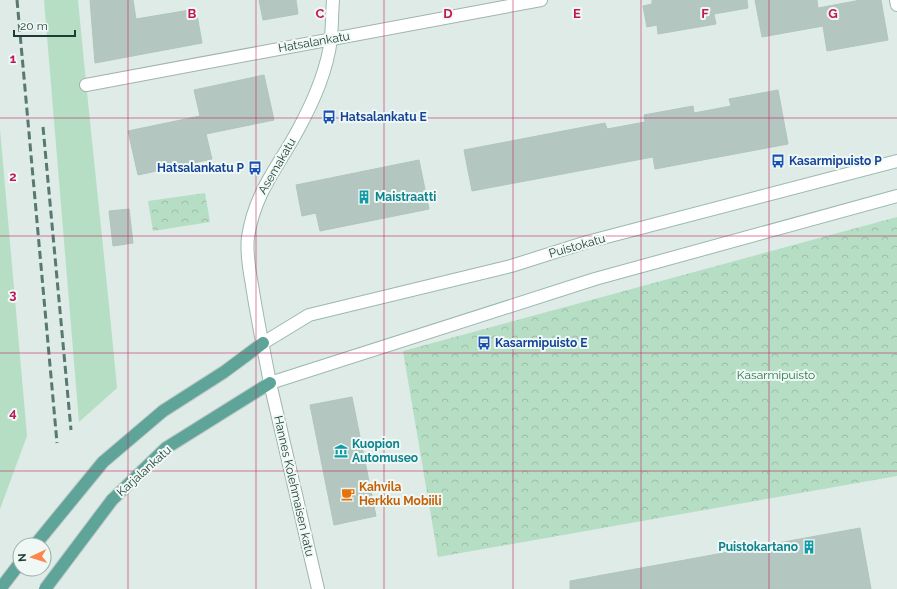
<svg xmlns="http://www.w3.org/2000/svg" width="897" height="589" font-family="Raleway,sans-serif">
	<style>
		.green { fill: #b5dec4 }
		.park { fill: url(#park-crowns) }
		.building { fill: #b3c6c0; stroke: #b0c5be }
		.lines { fill: none; stroke-linecap: round; stroke-linejoin: round }
		.street-casing { stroke: #a1b3af; stroke-width: 14 }
		.secondary-casing { stroke: #9cb8b0; stroke-width: 14 }
		.primary-casing { stroke: #c0c8c7; stroke-width: 14 }
		.street { stroke: #fff; stroke-width: 12 }
		.secondary { stroke: #fff; stroke-width: 12 }
		.primary { stroke: #5fa499; stroke-width: 12 }
		.rail { stroke: #587872; stroke-width: 3; stroke-dasharray: 8 4; stroke-linecap: butt }
		.primary-bridge-casing { stroke: #c0c8c7; stroke-width: 14; stroke-linecap: butt }
		.primary-bridge { stroke: #5fa499; stroke-width: 12 }
		.grid { fill: none; stroke: #c2185b; stroke-width: 1; stroke-opacity: 0.55 }
		.labels { text-anchor: middle; dominant-baseline: central; stroke-width: 4; stroke-linejoin: round; paint-order: stroke }
		.street-label { font-size: 12px; fill: #1e3c37; stroke: #eff8f4 }
		.transit-label { font-size: 12px; font-weight: bold; fill: #164399; stroke: #eff8f4; text-anchor: start }
		.culture-label { font-size: 12px; font-weight: bold; fill: #0d838f; stroke: #eff8f4; text-anchor: start }
		.park-label { font-size: 12px; fill: #25764c; stroke: #eff8f4 }
		.food-label { font-size: 12px; font-weight: bold; fill: #c56008; stroke: #eff8f4; text-anchor: start }
		.grid-label { font-size: 13px; text-anchor: middle; font-weight: bold; fill: #c2185b; stroke: #eff8f4; stroke-width: 4; stroke-linejoin: round; paint-order: stroke }
	</style>
	<defs>
		<pattern id="park-crowns" width="20" height="18" patternUnits="userSpaceOnUse"><rect width="20" height="18" fill="#b5dec4"/><path d="M2 6a3 3 0 1 1 6 0M12 15a3 3 0 1 1 6 0" fill="none" stroke="#9bbfa9"/></pattern>
	</defs>
	<rect width="100%" height="100%" fill="#deebe7"/>
	<!-- green -->
	<g class="green">
		<path d="M44 0H78C90 129 105 258 117 388L79 422Z"/>
		<polygon points="0,129 27,436 0,509"/>
	</g>
	<!-- park -->
	<g class="park">
		<polygon points="205,193 210,222 153,231 148,201"/>
		<polygon points="897,217 897,476 438,557 403,351"/>
	</g>
	<!-- building -->
	<g class="building">
		<polygon points="90,0 133,0 136,19 196,9 202,43 95,63"/>
		<polygon points="259,0 296,0 298,14 263,20"/>
		<polygon points="652,0 747,0 748,8 714,14 716,24 658,34 657,25 647,27 643,6 652,4"/>
		<polygon points="755,0 817,0 818,8 861,0 881,0 888,40 827,51 823,26 762,37"/>
		<polygon points="264,75 274,120 206,134 212,159 138,175 128,131 200,116 194,90"/>
		<polygon points="778,90 788,144 655,169 653,157 472,191 464,150 605,123 607,129 645,122 644,115 693,106 694,113 731,106 729,99"/>
		<polygon points="419,160 429,209 320,231 316,213 302,216 296,185"/>
		<polygon points="129,209 133,243 113,246 109,211"/>
		<polygon points="352,397 376,516 334,525 310,405"/>
		<polygon points="860,528 871,589 570,589 570,581"/>
	</g>
	<g class="lines">
		<!-- street casing -->
		<g class="street-casing">
			<g id="street">
				<polyline points="86,85 541,0"/>
				<polyline points="270,383 318,589"/>
			</g>
		</g>
		<!-- secondary casing -->
		<g class="secondary-casing">
			<g id="secondary">
				<path d="M333 0C332 13 332 26 331 39 327 71 314 100 299 128 279 166 255 191 248 237 246 252 249 269 252 285 257 318 264 351 270 383L595 279 897 196"/>
				<polyline points="896,0 897,5"/>
				<polyline points="263,343 309,315 511,266 587,242 897,161"/>
			</g>
		</g>
		<!-- primary casing -->
		<g class="primary-casing">
			<g id="primary">
				<polyline points="103,462 163,411 224,372 263,343"/>
				<polyline points="112,500 166,448 270,383"/>
				<polyline points="0,589 20,563"/>
			</g>
		</g>
		<!-- street -->
		<use href="#street" class="street"/>
		<!-- secondary -->
		<use href="#secondary" class="secondary"/>
		<!-- primary -->
		<use href="#primary" class="primary"/>
		<!-- rail -->
		<g class="rail">
			<polyline points="17,0 57,443"/>
			<polyline points="43,127 71,430"/>
		</g>
		<!-- primary-bridge casing -->
		<g class="primary-bridge-casing">
			<g id="primary-bridge">
				<polyline points="35,545 103,462"/>
				<polyline points="45,589 112,500"/>
			</g>
		</g>
		<!-- primary-bridge -->
		<use href="#primary-bridge" class="primary-bridge"/>
	</g>
	<!-- grid -->
	<path class="grid" d="M128 0V589M256 0V589M384 0V589M513 0V589M641 0V589M769 0V589M0 118H897M0 236H897M0 353H897M0 471H897"/>
	<!-- icons -->
	<defs>
		<g id="bus-bare" transform="scale(1.08)"><path d="M-5-6H5V4H4V6H2V4H-2V6H-4V4H-5ZM-3.5-4V0h7V-4ZM-3.5 1.2v1.5H-2V1.2ZM2 1.2v1.5H3.5V1.2Z" fill="#1a4fb4" stroke="#eff8f4" stroke-width="2.5" paint-order="stroke"/></g>
		<g id="building-bare" transform="scale(1.08)"><path d="M-4-6H4V6H1V3H-1V6H-4ZM-2.5-4.3h1.7v1.8h-1.7ZM.8-4.3h1.7v1.8H.8ZM-2.5-1h1.7V.8h-1.7ZM.8-1h1.7V.8H.8Z" fill="#0f9aa8" stroke="#eff8f4" stroke-width="2.5" paint-order="stroke"/></g>
		<g id="museum-bare" transform="scale(1.08)"><path d="M0-6L6-3V-2H-6V-3ZM-5-1h2V3h-2ZM-1-1h2V3h-2ZM3-1h2V3H3ZM-6 4H6V6H-6Z" fill="#0f9aa8" stroke="#eff8f4" stroke-width="2.5" paint-order="stroke"/></g>
		<g id="cafe-bare" transform="scale(1.08)"><path d="M-5.5-4.5H6V0H3Q3 3.5 0 3.5H-2.5Q-5.5 3.5-5.5 0ZM3-3.2v2h1.7v-2ZM-6 4.5H4V6H-6Z" fill="#e8710a" stroke="#eff8f4" stroke-width="2.5" paint-order="stroke"/></g>
	</defs>
	<g fill-rule="evenodd">
		<use href="#bus-bare" x="329" y="117"/>
		<use href="#bus-bare" x="778" y="161"/>
		<use href="#bus-bare" x="255" y="168"/>
		<use href="#building-bare" x="364" y="197"/>
		<use href="#bus-bare" x="484" y="343"/>
		<use href="#museum-bare" x="341" y="451"/>
		<use href="#cafe-bare" x="348" y="494"/>
		<use href="#building-bare" x="809" y="547"/>
	</g>
	<g class="labels">
		<!-- street labels -->
		<g class="street-label">
			<text transform="translate(314 42) rotate(-10)">Hatsalankatu</text>
			<text transform="translate(277 166) rotate(-60)">Asemakatu</text>
			<text transform="translate(577 246) rotate(-16)">Puistokatu</text>
			<text transform="translate(144 471) rotate(-42)">Karjalankatu</text>
			<text transform="translate(294 486) rotate(77)">Hannes Kolehmaisen katu</text>
		</g>
		<!-- transit labels -->
		<g class="transit-label">
			<text x="340" y="117">Hatsalankatu E</text>
			<text x="789" y="161">Kasarmipuisto P</text>
			<text x="244" y="168" text-anchor="end">Hatsalankatu P</text>
			<text x="495" y="343">Kasarmipuisto E</text>
		</g>
		<!-- culture labels -->
		<g class="culture-label">
			<text x="375" y="197">Maistraatti</text>
			<text x="352" y="444">Kuopion<tspan x="352" dy="14">Automuseo</tspan></text>
			<text x="798" y="547" text-anchor="end">Puistokartano</text>
		</g>
		<!-- park labels -->
		<g class="park-label">
			<text x="776" y="375">Kasarmipuisto</text>
		</g>
		<!-- food labels -->
		<g class="food-label">
			<text x="359" y="487">Kahvila<tspan x="359" dy="14">Herkku Mobiili</tspan></text>
		</g>
	</g>
	<g class="grid-label">
		<text x="192" y="18">B</text>
		<text x="320" y="18">C</text>
		<text x="448" y="18">D</text>
		<text x="577" y="18">E</text>
		<text x="705" y="18">F</text>
		<text x="833" y="18">G</text>
		<text x="13" y="63">1</text>
		<text x="13" y="181">2</text>
		<text x="13" y="299">3</text>
		<text x="13" y="417">4</text>
	</g>
	<!-- north arrow -->
	<g transform="translate(32 557) rotate(266)"><circle r="19" fill="#eff8f4" stroke="#9bada8"/>
	<path d="M0-3L7 15L0 10L-7 15Z" fill="#fd874a"/>
	<text y="-6" font-size="11" font-weight="bold" text-anchor="middle" fill="#1e3c37">N</text>
	</g>
	<!-- scale -->
	<path d="M14 30v6h61v-6" fill="none" stroke="#1e3c37" stroke-width="2"/>
	<text x="20" y="30" font-size="12" fill="#1e3c37" stroke="#eff8f4" stroke-width="3" paint-order="stroke">20 m</text>
</svg>
